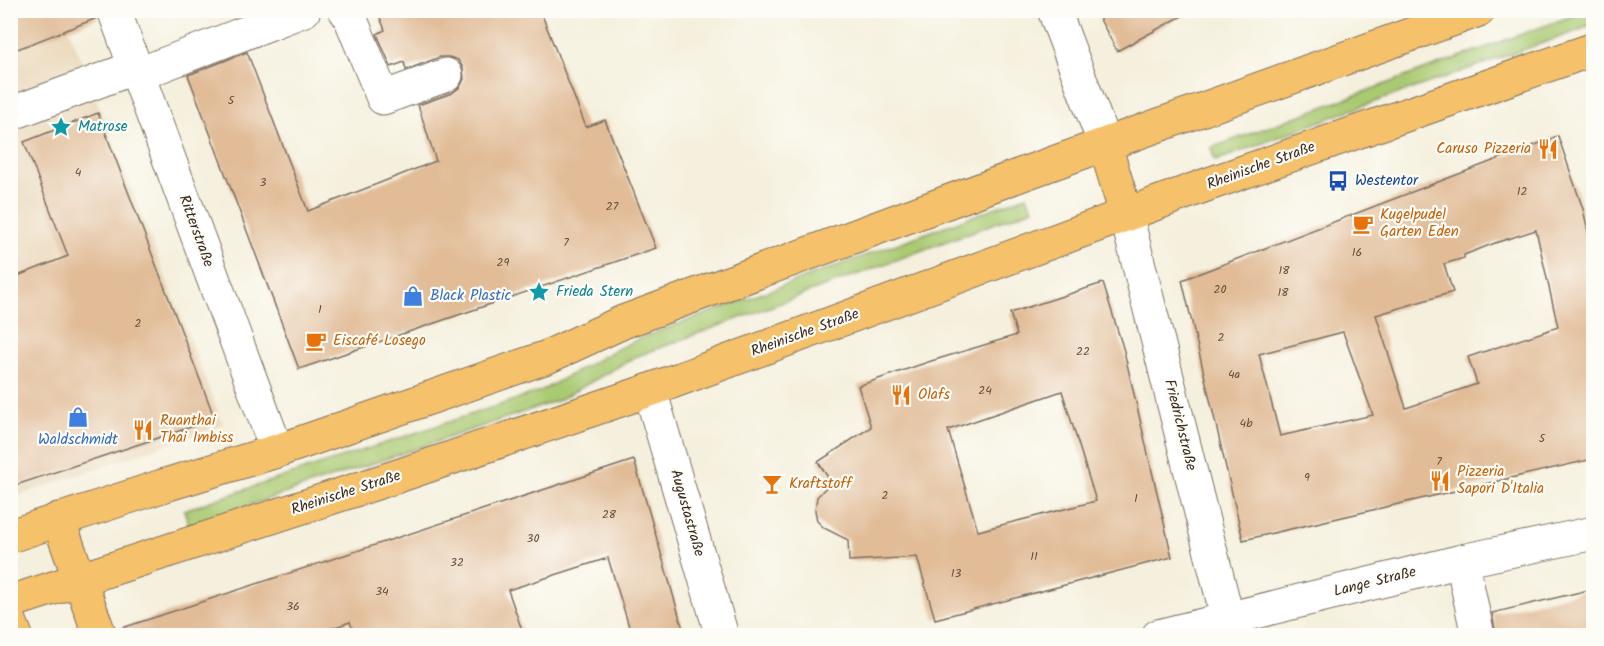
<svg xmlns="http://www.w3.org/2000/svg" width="1604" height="646" font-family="Kalam,sans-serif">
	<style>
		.built { fill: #ead8ba }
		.green { fill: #aaca72; stroke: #727a48; stroke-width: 1.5 }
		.building { fill: #e1bc97; fill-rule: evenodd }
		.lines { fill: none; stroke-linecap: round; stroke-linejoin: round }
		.minor-casing { stroke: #7c6f61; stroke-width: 35 }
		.major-casing { stroke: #7c6f61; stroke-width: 35 }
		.minor { stroke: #fff; stroke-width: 33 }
		.major { stroke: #f5c16b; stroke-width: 33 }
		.labels { text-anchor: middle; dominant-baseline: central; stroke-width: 4.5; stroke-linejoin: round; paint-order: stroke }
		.number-label { font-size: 12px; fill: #644e3c }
		.culture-label { font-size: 15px; fill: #0d838f; stroke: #fdfcf7; text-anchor: start }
		.food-label { font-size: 15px; fill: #c56008; stroke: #fdfcf7; text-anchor: start }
		.street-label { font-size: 15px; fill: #3b2a1e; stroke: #fdfcf7 }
		.transit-label { font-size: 15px; fill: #164399; stroke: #fdfcf7; text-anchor: start }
		.shop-label { font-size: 15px; fill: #366cbe; stroke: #fdfcf7; text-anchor: start }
	</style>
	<rect width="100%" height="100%" fill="#fdfcf7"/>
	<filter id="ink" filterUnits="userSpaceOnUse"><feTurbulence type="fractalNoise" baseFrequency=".0167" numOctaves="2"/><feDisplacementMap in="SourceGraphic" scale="12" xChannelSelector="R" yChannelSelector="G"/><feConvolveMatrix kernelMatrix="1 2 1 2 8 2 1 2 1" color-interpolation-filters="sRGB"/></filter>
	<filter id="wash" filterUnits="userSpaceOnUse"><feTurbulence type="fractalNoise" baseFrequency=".008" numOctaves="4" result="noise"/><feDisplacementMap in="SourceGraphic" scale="24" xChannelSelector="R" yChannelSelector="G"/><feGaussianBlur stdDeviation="1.35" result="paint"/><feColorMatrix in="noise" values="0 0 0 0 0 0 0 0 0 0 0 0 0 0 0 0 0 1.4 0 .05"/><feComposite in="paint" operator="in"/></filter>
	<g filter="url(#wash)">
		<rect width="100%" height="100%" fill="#f5f0dd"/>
		<!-- built -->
		<polygon class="built" points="10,11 62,11 223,425 11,498"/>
		<!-- green -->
		<g class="green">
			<polygon points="1585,11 1593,11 1593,23 1580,30 1340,114 1215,161 1211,148"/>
			<polygon points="1027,196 1033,209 635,357 559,400 189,526 184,510 541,391 615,350 643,337"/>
		</g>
		<g id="blocks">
			<!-- building -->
			<g class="building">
				<polygon points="10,10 96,10 97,18 10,52"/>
				<polygon points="377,10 540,10 586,127 605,120 656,248 299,369 188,75 247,52 308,211 436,161 418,105 452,93 460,87 464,79 463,68 458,60 449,57 440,57 406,70 404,62 391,67 377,34 385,30"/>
				<polygon points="1095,10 1193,10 1117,51"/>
				<polygon points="98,113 215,419 10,487 10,279 68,256 24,142"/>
				<path d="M1558 136 1583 209 1593 254V459L1243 540 1182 280ZM1536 230 1558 327 1468 357 1477 384 1406 408 1376 315 1453 292 1444 264 1464 258V255L1495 243ZM1343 332 1373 415 1280 436 1259 354Z"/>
				<path d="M1103 283 1124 351 1172 557 935 619 917 557 849 561 848 540 824 528 817 521 815 510 817 497 831 482 818 462 871 427 858 386 928 362 1017 335 1010 313ZM1062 391 1096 501 978 531 948 430Z"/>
				<polygon points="634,460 685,636 632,636 608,558 508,590 524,636 355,636 350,622 309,636 121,636 119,629"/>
				<polygon points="1593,589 1593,636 1496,636 1492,613"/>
			</g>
		</g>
	</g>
	<g filter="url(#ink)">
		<use href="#blocks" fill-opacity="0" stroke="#7c6f61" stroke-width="1.5"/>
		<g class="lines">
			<!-- minor casing -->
			<g class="minor-casing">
				<g id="minor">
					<polyline points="114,10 277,451"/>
					<polyline points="345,10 350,17 383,98 446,75"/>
					<polyline points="1054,10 1105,145"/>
					<polyline points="139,74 304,10"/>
					<polyline points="10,114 136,67"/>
					<polyline points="1126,214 1232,636"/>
					<polyline points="650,390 722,636"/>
					<polyline points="1462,561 1478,636"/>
					<polyline points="1158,636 1462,561 1594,533"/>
				</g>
			</g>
			<!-- major casing -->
			<g class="major-casing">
				<g id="major">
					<polyline points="1105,145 1126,214"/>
					<polyline points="58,519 100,636"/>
					<polyline points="10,536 162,486 277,451 547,357 623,322 1031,171 1479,10"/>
					<polyline points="10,602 398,476 650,390 1209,184 1594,49"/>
					<polyline points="10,621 16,636"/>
				</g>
			</g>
			<!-- minor -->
			<use href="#minor" class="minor"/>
			<!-- major -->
			<use href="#major" class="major"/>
		</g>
	</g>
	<!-- icons -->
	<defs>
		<g id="sight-bare" transform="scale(1.62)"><path d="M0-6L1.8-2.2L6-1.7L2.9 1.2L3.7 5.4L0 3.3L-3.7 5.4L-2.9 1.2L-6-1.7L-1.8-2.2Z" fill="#0f9aa8" stroke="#fdfcf7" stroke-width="2.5" paint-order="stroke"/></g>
		<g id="restaurant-bare" transform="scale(1.62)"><path d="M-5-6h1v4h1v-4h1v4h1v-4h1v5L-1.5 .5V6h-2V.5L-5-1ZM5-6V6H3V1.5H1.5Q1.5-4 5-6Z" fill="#e8710a" stroke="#fdfcf7" stroke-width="2.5" paint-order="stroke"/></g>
		<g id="bus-bare" transform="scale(1.62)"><path d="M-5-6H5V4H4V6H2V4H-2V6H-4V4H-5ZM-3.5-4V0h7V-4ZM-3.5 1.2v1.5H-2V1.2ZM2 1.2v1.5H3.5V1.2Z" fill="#1a4fb4" stroke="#fdfcf7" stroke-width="2.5" paint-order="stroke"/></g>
		<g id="cafe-bare" transform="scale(1.62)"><path d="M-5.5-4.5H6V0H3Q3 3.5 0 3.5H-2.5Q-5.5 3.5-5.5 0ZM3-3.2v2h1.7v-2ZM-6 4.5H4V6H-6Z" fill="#e8710a" stroke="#fdfcf7" stroke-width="2.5" paint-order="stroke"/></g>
		<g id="shop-bare" transform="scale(1.62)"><path d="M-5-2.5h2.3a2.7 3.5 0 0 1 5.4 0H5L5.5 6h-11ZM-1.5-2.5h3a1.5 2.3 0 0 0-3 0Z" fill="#3f7fe0" stroke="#fdfcf7" stroke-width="2.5" paint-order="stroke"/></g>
		<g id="bar-bare" transform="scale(1.62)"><path d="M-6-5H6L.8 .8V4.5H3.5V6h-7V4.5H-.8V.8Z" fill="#e8710a" stroke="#fdfcf7" stroke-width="2.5" paint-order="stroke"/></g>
	</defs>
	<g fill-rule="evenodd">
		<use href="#sight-bare" x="61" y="127"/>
		<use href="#restaurant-bare" x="1548" y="149"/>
		<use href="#bus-bare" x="1338" y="181"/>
		<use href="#cafe-bare" x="1363" y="224"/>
		<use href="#sight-bare" x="539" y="292"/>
		<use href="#shop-bare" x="413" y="296"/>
		<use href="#cafe-bare" x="316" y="341"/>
		<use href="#restaurant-bare" x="901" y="395"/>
		<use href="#shop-bare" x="78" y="417"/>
		<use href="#restaurant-bare" x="143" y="430"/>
		<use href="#restaurant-bare" x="1440" y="481"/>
		<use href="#bar-bare" x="772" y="484"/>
	</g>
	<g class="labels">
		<!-- number labels -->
		<g class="number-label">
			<text x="231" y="100">5</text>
			<text x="78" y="172">4</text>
			<text x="263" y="182">3</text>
			<text x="1522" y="191">12</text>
			<text x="612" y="206">27</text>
			<text x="566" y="242">7</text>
			<text x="1357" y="252">16</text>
			<text x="503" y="262">29</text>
			<text x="1284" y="270">18</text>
			<text x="1220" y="289">20</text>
			<text x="1283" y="292">18</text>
			<text x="320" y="309">1</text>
			<text x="138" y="323">2</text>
			<text x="1221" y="337">2</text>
			<text x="1083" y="351">22</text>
			<text x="1234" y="374">4a</text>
			<text x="985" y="390">24</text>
			<text x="1246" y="423">4b</text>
			<text x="1542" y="438">5</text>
			<text x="1439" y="461">7</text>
			<text x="1307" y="477">9</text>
			<text x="885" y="495">2</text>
			<text x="1136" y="498">1</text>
			<text x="609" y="514">28</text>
			<text x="533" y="538">30</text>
			<text x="1034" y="556">11</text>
			<text x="457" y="562">32</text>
			<text x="956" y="573">13</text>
			<text x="382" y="591">34</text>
			<text x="293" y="606">36</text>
		</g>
		<!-- culture labels -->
		<g class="culture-label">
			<text x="78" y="127">Matrose</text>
			<text x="556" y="292">Frieda Stern</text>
		</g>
		<!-- food labels -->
		<g class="food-label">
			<text x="1531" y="149" text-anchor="end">Caruso Pizzeria</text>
			<text x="1380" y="215">Kugelpudel<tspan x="1380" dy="17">Garten Eden</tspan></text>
			<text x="333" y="341">Eiscafé Losego</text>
			<text x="918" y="395">Olafs</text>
			<text x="160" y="421">Ruanthai<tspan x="160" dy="17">Thai Imbiss</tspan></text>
			<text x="1457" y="472">Pizzeria<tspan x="1457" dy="17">Sapori D'Italia</tspan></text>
			<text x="789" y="484">Kraftstoff</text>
		</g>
		<!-- street labels -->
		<g class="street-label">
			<text transform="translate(1261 166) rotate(-20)">Rheinische Straße</text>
			<text transform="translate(196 231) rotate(70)">Ritterstraße</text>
			<text transform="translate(805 333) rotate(-20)">Rheinische Straße</text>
			<text transform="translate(1180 425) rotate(76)">Friedrichstraße</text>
			<text transform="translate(346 493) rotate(-18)">Rheinische Straße</text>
			<text transform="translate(687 513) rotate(74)">Augustastraße</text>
			<text transform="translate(1375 582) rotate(-14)">Lange Straße</text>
		</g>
		<!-- transit labels -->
		<g class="transit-label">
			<text x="1355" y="181">Westentor</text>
		</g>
		<!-- shop labels -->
		<g class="shop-label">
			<text x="430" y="296">Black Plastic</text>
			<text x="78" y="440" text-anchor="middle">Waldschmidt</text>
		</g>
	</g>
	<!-- margin -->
	<rect width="1604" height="646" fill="none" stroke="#fdfcf7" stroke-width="36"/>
</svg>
